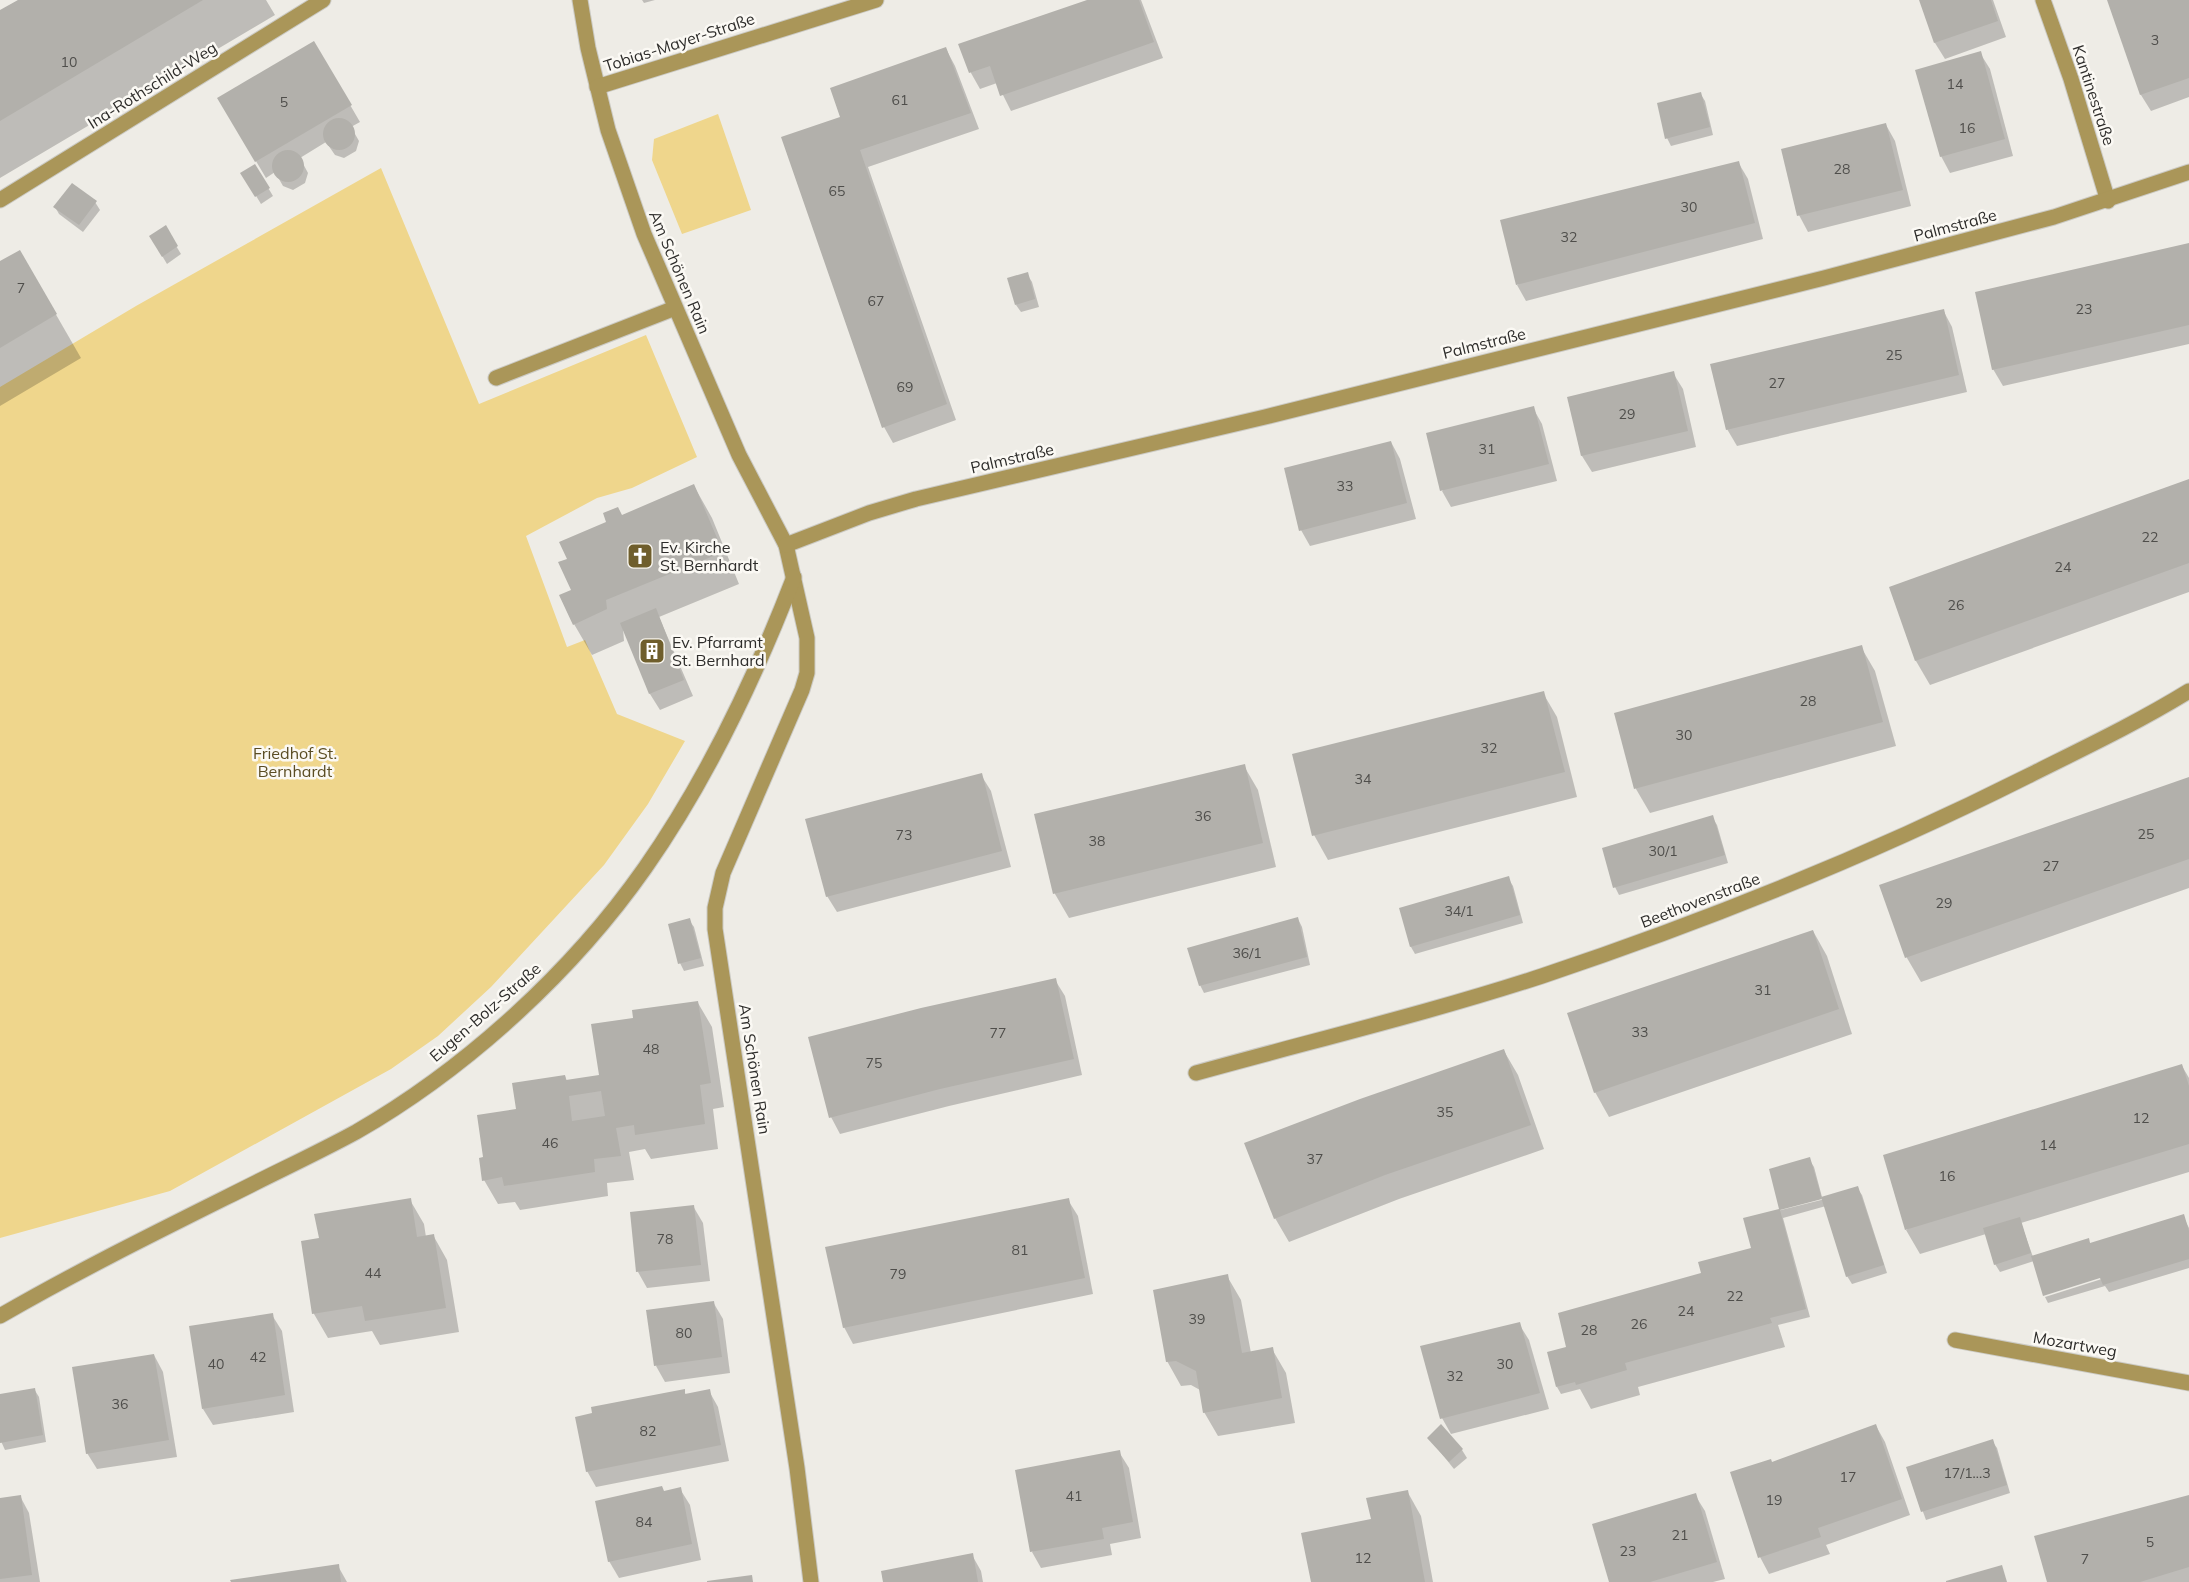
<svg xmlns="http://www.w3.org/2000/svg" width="2189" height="1582" font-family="Mulish,sans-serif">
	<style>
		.green { fill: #efd68c }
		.shadow { fill: #0003 }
		.building { fill: #b2b0ab; fill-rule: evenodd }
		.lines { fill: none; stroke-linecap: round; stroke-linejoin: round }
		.service-casing { stroke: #cbcac4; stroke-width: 17 }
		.minor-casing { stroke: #cbcac4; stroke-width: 17 }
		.service { stroke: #aa9659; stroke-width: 15 }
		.minor { stroke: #aa9659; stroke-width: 15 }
		.labels { text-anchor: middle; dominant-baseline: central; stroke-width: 5; stroke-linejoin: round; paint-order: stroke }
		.number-label { font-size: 14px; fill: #4f4e4b }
		.street-label { font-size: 16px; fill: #2e2d2b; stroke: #fbf9f4 }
		.poi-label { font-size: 16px; fill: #2e2d2b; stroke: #fbf9f4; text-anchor: start }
		.park-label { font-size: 16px; fill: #5b4d23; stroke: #fbf9f4 }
	</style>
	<rect width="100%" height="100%" fill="#eeece6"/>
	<!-- green -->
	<g class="green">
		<polygon points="718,114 751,210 682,234 652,160 654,139"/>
		<polygon points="381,168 479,404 646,335 697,457 632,488 597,498 526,536 567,647 585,640 617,714 685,741 648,804 604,865 491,987 438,1036 391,1069 170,1191 0,1238 0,387 136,306"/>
	</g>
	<!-- shadow -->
	<g class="shadow">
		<polygon points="19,0 266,0 275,15 0,178 0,11"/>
		<polygon points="642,0 655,0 644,3"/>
		<polygon points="1090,0 1141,0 1163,58 1011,111 997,83 980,89 971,73 960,45"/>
		<polygon points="1921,0 1993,0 2006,37 1945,59 1935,43"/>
		<polygon points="2108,0 2189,1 2189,97 2151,111 2141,95"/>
		<polygon points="314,43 360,122 351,127 359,141 356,151 344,158 335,155 326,142 300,158 308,173 305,183 293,190 283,186 275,172 266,178 219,99"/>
		<polygon points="946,49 955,66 979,129 868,167 956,420 893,443 884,427 842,118"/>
		<polygon points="1980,53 1990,69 2013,156 1950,173 1941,156"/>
		<polygon points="1700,93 1705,101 1713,135 1671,146 1667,138"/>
		<polygon points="1886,125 1895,141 1911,206 1808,232 1799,215"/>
		<polygon points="1738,162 1748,179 1763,239 1526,301 1517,285"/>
		<polygon points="255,166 273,196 261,204 242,173"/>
		<polygon points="95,202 100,210 83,232 59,214 55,207"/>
		<polygon points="165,228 181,254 167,264 151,237"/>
		<polygon points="2189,244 2189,344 2003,386 1993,369"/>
		<polygon points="20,252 81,358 0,406 0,262"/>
		<polygon points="1027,274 1032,282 1039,307 1021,312 1016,305"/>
		<polygon points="1943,310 1952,327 1967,392 1737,446 1727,429"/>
		<polygon points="1673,373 1683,389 1696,447 1592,472 1582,456 1568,398"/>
		<polygon points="1533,408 1542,424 1557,481 1451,507 1442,491"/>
		<polygon points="1391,442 1400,459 1416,519 1310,546 1301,530"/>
		<polygon points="2189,481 2189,592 1930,685 1916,661 1890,588"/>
		<polygon points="694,486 712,518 739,584 659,617 693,696 660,710 650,694 623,628 624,641 592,655 574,624 569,560 622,516"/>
		<polygon points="1861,647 1875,671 1896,746 1650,813 1636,789 1616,714"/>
		<polygon points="1543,693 1557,717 1577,797 1328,860 1314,835"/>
		<polygon points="1244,766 1258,790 1276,867 1069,918 1055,894 1036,815"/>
		<polygon points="981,775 991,791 1011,867 837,912 827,896"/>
		<polygon points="2189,779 2189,888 1921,982 1907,958 1881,886"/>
		<polygon points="1712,817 1717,825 1728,863 1619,895 1615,887"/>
		<polygon points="1508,878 1513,886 1523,923 1415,954 1411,947 1401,909"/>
		<polygon points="1298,919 1302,927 1310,965 1204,993 1200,985"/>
		<polygon points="689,920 694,927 704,966 684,971 680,963"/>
		<polygon points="1813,931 1827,956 1852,1034 1609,1117 1595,1092"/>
		<polygon points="1055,980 1065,996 1082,1075 949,1106 840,1134 831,1117"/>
		<polygon points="698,1003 712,1027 724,1107 713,1109 718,1149 651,1159 645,1149 629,1152 634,1180 607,1183 608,1196 520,1210 515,1202 498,1204 484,1180 484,1159 517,1111 565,1076 567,1081 601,1076 635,1019"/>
		<polygon points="1504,1051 1518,1075 1544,1149 1399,1199 1289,1242 1275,1218"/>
		<polygon points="2182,1066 2189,1078 2189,1172 2021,1223 2033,1257 2088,1240 2091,1245 2183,1216 2189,1228 2189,1268 2109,1292 2105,1286 2048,1303 2045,1297 2108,1277 2034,1261 2000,1272 1995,1264 1986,1234 1920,1254 1906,1230"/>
		<polygon points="1809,1159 1814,1167 1822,1197 1781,1208"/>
		<polygon points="1857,1188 1862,1195 1887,1273 1852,1284 1847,1276 1826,1206 1783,1218 1810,1317 1778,1325 1785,1347 1638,1387 1640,1395 1591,1409 1580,1389 1561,1394 1557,1387 1568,1348 1703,1274 1754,1256 1745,1219 1829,1198"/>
		<polygon points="410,1200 424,1224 426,1237 433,1235 447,1260 459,1332 380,1345 372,1331 328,1338 314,1314 303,1242 321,1239"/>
		<polygon points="1068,1200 1078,1216 1093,1294 853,1344 844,1327"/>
		<polygon points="693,1206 703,1223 710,1281 647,1288 638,1272"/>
		<polygon points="1227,1276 1241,1300 1251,1353 1272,1349 1286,1373 1295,1423 1218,1436 1204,1412 1200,1390 1191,1385 1181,1386 1167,1361"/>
		<polygon points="713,1302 723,1319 730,1373 665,1382 656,1366"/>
		<polygon points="272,1315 282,1331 294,1412 213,1425 203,1409"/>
		<polygon points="1519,1324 1529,1340 1549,1409 1451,1434 1442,1418"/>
		<polygon points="154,1355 163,1372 177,1457 97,1469 87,1453"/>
		<polygon points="34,1389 39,1397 46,1442 5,1450 0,1439 0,1395"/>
		<polygon points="684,1391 686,1395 709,1391 718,1407 729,1461 596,1487 587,1471"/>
		<polygon points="1876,1426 1885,1442 1910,1515 1826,1545 1830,1554 1769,1574 1760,1557 1772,1464"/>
		<polygon points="1429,1438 1462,1450 1467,1458 1454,1469"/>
		<polygon points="1992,1441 1997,1448 2010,1493 1926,1520 1907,1468"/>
		<polygon points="1119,1452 1129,1468 1141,1538 1110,1544 1112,1555 1041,1568 1032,1552"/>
		<polygon points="680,1489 690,1505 701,1560 619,1578 609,1561 664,1492"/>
		<polygon points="1407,1491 1421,1516 1433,1582 1313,1582 1372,1520"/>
		<polygon points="1695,1495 1705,1511 1725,1579 1713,1582 1610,1582"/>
		<polygon points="20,1496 29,1513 40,1582 0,1582 0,1499"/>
		<polygon points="2189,1496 2189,1582 2048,1582"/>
		<polygon points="972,1555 981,1571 983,1582 885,1582"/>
		<polygon points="338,1566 347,1582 232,1582"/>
	</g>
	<!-- building -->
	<g class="building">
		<polygon points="18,0 203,0 0,121 0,10"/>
		<polygon points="1087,0 1139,0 1154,42 1000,96 990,66 969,73 958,44"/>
		<polygon points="1919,0 1991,0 1998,21 1934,43"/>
		<polygon points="2107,0 2189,0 2189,78 2140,95"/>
		<polygon points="314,41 352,105 255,162 217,98"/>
		<polygon points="946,47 971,113 860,150 947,404 882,428 781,137 840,117 830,88"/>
		<polygon points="1981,51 2005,139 1940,157 1915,70"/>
		<polygon points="1701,92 1710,127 1665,139 1657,103"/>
		<circle cx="339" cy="134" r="16"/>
		<polygon points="1886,123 1903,190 1797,216 1781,149"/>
		<circle cx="288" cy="166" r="16"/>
		<polygon points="1739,161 1755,223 1516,285 1500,220"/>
		<polygon points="255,164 270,188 255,197 240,173"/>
		<polygon points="72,183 97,201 79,225 53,207"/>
		<polygon points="166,225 178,246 162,257 149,236"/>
		<polygon points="2189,243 2189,325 1992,370 1975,292"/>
		<polygon points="20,250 57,314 0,348 0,261"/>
		<polygon points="1028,272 1035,299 1015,305 1007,278"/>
		<polygon points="1944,309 1959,375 1726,430 1710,364"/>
		<polygon points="1674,371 1688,431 1581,456 1567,397"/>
		<polygon points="1534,406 1549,464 1440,491 1426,433"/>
		<polygon points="1391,441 1407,503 1299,531 1284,468"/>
		<polygon points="2189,479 2189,563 1915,661 1889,587"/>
		<polygon points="694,484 723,552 606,600 607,609 573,625 559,595 571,590 558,562 567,559 559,542 606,522 603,513 618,507 622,515"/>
		<polygon points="656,608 684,680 649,694 620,623"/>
		<polygon points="1862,645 1883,722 1634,789 1614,713"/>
		<polygon points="1544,691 1565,772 1312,836 1292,754"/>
		<polygon points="1245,764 1263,843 1053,894 1034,814"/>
		<polygon points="982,773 1002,851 826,897 805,819"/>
		<polygon points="2189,777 2189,859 1905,958 1879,885"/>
		<polygon points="1713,815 1725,855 1613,888 1602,848"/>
		<polygon points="1509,876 1520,915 1410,947 1399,908"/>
		<polygon points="1298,917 1307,957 1199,986 1187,948"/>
		<polygon points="690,918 701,958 678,964 668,924"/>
		<polygon points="1813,930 1839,1009 1594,1093 1567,1013"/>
		<polygon points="1056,978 1074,1059 940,1089 829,1118 808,1037 921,1008"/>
		<path d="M698 1001 711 1083 700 1085 705 1124 635 1135 634 1125 616 1128 621 1156 594 1159 595 1172 504 1186 502 1177 482 1181 479 1158 483 1157 477 1115 516 1109 512 1083 565 1075 566 1080 599 1075 591 1024 633 1018 632 1010ZM601 1091 605 1116 572 1121 569 1096Z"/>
		<polygon points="1504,1049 1531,1125 1385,1175 1274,1219 1244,1143 1360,1099"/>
		<polygon points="2182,1064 2189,1086 2189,1144 1905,1230 1883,1155"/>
		<polygon points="1810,1157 1822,1199 1780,1210 1806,1309 1770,1318 1772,1323 1625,1363 1627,1370 1576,1385 1575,1382 1556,1387 1547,1352 1566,1347 1558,1313 1701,1273 1698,1262 1751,1248 1743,1218 1779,1209 1769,1169"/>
		<polygon points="1858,1186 1884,1265 1846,1277 1821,1197"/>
		<polygon points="411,1198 417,1237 434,1234 446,1308 365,1321 362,1306 312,1314 301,1241 319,1238 314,1214"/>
		<polygon points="1069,1198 1085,1278 843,1328 825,1247"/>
		<polygon points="694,1205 701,1265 636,1272 630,1212"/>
		<polygon points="2184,1214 2189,1231 2189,1259 2103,1285 2100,1278 2043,1296 2031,1256 2089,1238 2090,1243"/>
		<polygon points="2020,1217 2031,1253 1994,1265 1983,1228"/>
		<polygon points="1228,1274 1242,1353 1273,1347 1282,1398 1203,1413 1196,1371 1176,1361 1166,1362 1153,1290"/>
		<polygon points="714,1301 722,1357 654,1366 646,1310"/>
		<polygon points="273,1313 285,1395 202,1409 189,1326"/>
		<polygon points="1520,1322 1540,1393 1440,1419 1420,1346"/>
		<polygon points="154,1354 169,1440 86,1454 72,1367"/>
		<polygon points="35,1388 43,1435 0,1443 0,1394"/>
		<polygon points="685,1389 685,1394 710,1389 721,1445 586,1472 575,1417 592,1413 591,1407"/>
		<polygon points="1441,1424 1463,1449 1449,1462 1427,1438"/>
		<polygon points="1876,1424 1902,1499 1818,1528 1821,1537 1758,1558 1730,1472 1771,1459 1772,1462"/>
		<polygon points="1993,1439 2007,1485 1921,1512 1906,1467"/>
		<polygon points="1120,1450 1133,1522 1102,1528 1104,1539 1030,1552 1015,1470"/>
		<polygon points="662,1486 664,1491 681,1487 692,1544 608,1562 595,1501"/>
		<polygon points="1408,1490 1425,1582 1311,1582 1301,1533 1371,1519 1366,1498"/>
		<polygon points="1696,1493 1717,1562 1650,1582 1609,1582 1592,1524"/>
		<polygon points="21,1495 32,1575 0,1579 0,1498"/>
		<polygon points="2189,1495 2189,1567 2140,1582 2047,1582 2034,1536"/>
		<polygon points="973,1553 978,1582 883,1582 881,1571"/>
		<polygon points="339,1564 341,1582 231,1582 230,1580"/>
		<polygon points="2002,1565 2007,1582 1946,1582 1946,1581"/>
		<polygon points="752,1575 753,1582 707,1582 707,1581"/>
	</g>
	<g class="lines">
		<!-- service casing -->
		<g class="service-casing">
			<polyline id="service" points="496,378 675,308"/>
		</g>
		<!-- minor casing -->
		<g class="minor-casing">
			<g id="minor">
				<polyline points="580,0 588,48 608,130 644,234 739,455 786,545 807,638 807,673 802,690 723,873 715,908 715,929 797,1468 811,1582"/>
				<polyline points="2043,0 2071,79 2108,201"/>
				<polyline points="597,87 876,0"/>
				<polyline points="0,200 323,0"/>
				<polyline points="786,545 869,513 916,499 1265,417 1824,278 2054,217 2189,172"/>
				<path d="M1196 1073C1311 1041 1429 1013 1542 976 1709 920 1871 855 2028 776 2082 749 2137 723 2189 691"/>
				<path d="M0 1316C83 1268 169 1226 255 1183 289 1166 323 1150 356 1132 467 1068 572 972 645 868 708 778 755 678 794 577"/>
				<polyline points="1955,1340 2189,1383"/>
			</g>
		</g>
		<!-- service -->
		<use href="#service" class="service"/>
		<!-- minor -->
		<use href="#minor" class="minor"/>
	</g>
	<!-- icons -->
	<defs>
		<g id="church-square" transform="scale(1.35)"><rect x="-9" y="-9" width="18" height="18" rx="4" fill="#6f5e2c" stroke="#fbf9f4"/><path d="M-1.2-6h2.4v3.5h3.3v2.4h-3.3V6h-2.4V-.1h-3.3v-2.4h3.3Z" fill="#fff"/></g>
		<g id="building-square" transform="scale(1.35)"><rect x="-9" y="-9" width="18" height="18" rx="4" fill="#6f5e2c" stroke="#fbf9f4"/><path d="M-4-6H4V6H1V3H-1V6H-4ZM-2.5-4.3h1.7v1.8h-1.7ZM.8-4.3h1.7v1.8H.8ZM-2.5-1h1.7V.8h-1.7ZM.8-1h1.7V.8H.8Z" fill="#fff"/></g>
	</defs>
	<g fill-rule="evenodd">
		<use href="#church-square" x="640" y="556"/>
		<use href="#building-square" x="652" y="651"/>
	</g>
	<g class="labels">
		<!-- number labels -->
		<g class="number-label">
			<text x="2155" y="40">3</text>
			<text x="69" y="62">10</text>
			<text x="1955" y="84">14</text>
			<text x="900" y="100">61</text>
			<text x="284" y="102">5</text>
			<text x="1967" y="128">16</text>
			<text x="1842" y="169">28</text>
			<text x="837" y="191">65</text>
			<text x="1689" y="207">30</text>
			<text x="1569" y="237">32</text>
			<text x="21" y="288">7</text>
			<text x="876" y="301">67</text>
			<text x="2084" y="309">23</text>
			<text x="1894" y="355">25</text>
			<text x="1777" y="383">27</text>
			<text x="905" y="387">69</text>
			<text x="1627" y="414">29</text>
			<text x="1487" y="449">31</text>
			<text x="1345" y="486">33</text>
			<text x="2150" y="537">22</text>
			<text x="2063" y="567">24</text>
			<text x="1956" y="605">26</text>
			<text x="1808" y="701">28</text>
			<text x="1684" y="735">30</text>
			<text x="1489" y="748">32</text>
			<text x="1363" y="779">34</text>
			<text x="1203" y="816">36</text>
			<text x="2146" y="834">25</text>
			<text x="904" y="835">73</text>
			<text x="1097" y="841">38</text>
			<text x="1663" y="851">30/1</text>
			<text x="2051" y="866">27</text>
			<text x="1944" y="903">29</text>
			<text x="1459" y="911">34/1</text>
			<text x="1247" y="953">36/1</text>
			<text x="1763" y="990">31</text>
			<text x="1640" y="1032">33</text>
			<text x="998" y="1033">77</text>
			<text x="651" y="1049">48</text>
			<text x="874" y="1063">75</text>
			<text x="1445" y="1112">35</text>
			<text x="2141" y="1118">12</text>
			<text x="550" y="1143">46</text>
			<text x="2048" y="1145">14</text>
			<text x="1315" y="1159">37</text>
			<text x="1947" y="1176">16</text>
			<text x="665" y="1239">78</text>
			<text x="1020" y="1250">81</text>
			<text x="373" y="1273">44</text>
			<text x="898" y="1274">79</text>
			<text x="1735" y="1296">22</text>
			<text x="1686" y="1311">24</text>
			<text x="1197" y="1319">39</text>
			<text x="1639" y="1324">26</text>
			<text x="1589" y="1330">28</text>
			<text x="684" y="1333">80</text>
			<text x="258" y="1357">42</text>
			<text x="216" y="1364">40</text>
			<text x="1505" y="1364">30</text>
			<text x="1455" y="1376">32</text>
			<text x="120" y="1404">36</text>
			<text x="648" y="1431">82</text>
			<text x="1967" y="1473">17/1...3</text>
			<text x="1848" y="1477">17</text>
			<text x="1074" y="1496">41</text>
			<text x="1774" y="1500">19</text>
			<text x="644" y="1522">84</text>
			<text x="1680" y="1535">21</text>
			<text x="2150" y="1542">5</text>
			<text x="1628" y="1551">23</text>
			<text x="1363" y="1558">12</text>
			<text x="2085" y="1559">7</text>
		</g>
		<!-- street labels -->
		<g class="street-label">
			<text transform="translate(679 42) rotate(-18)">Tobias-Mayer-Straße</text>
			<text transform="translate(152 85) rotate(-32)">Ina-Rothschild-Weg</text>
			<text transform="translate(2094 95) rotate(72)">Kantinestraße</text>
			<text transform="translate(1955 225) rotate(-15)">Palmstraße</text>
			<text transform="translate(680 272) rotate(67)">Am Schönen Rain</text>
			<text transform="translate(1484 343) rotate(-14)">Palmstraße</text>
			<text transform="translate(1012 458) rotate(-13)">Palmstraße</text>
			<text transform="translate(1700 900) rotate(-21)">Beethovenstraße</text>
			<text transform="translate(485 1012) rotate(-41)">Eugen-Bolz-Straße</text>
			<text transform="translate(755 1069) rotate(81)">Am Schönen Rain</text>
			<text transform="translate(2075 1344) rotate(10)">Mozartweg</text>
		</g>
		<!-- poi labels -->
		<g class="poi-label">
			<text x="660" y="547">Ev. Kirche<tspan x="660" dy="18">St. Bernhardt</tspan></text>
			<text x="672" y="642">Ev. Pfarramt<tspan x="672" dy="18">St. Bernhard</tspan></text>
		</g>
		<!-- park labels -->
		<g class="park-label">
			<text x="295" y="753">Friedhof St.<tspan x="295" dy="18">Bernhardt</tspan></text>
		</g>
	</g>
</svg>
